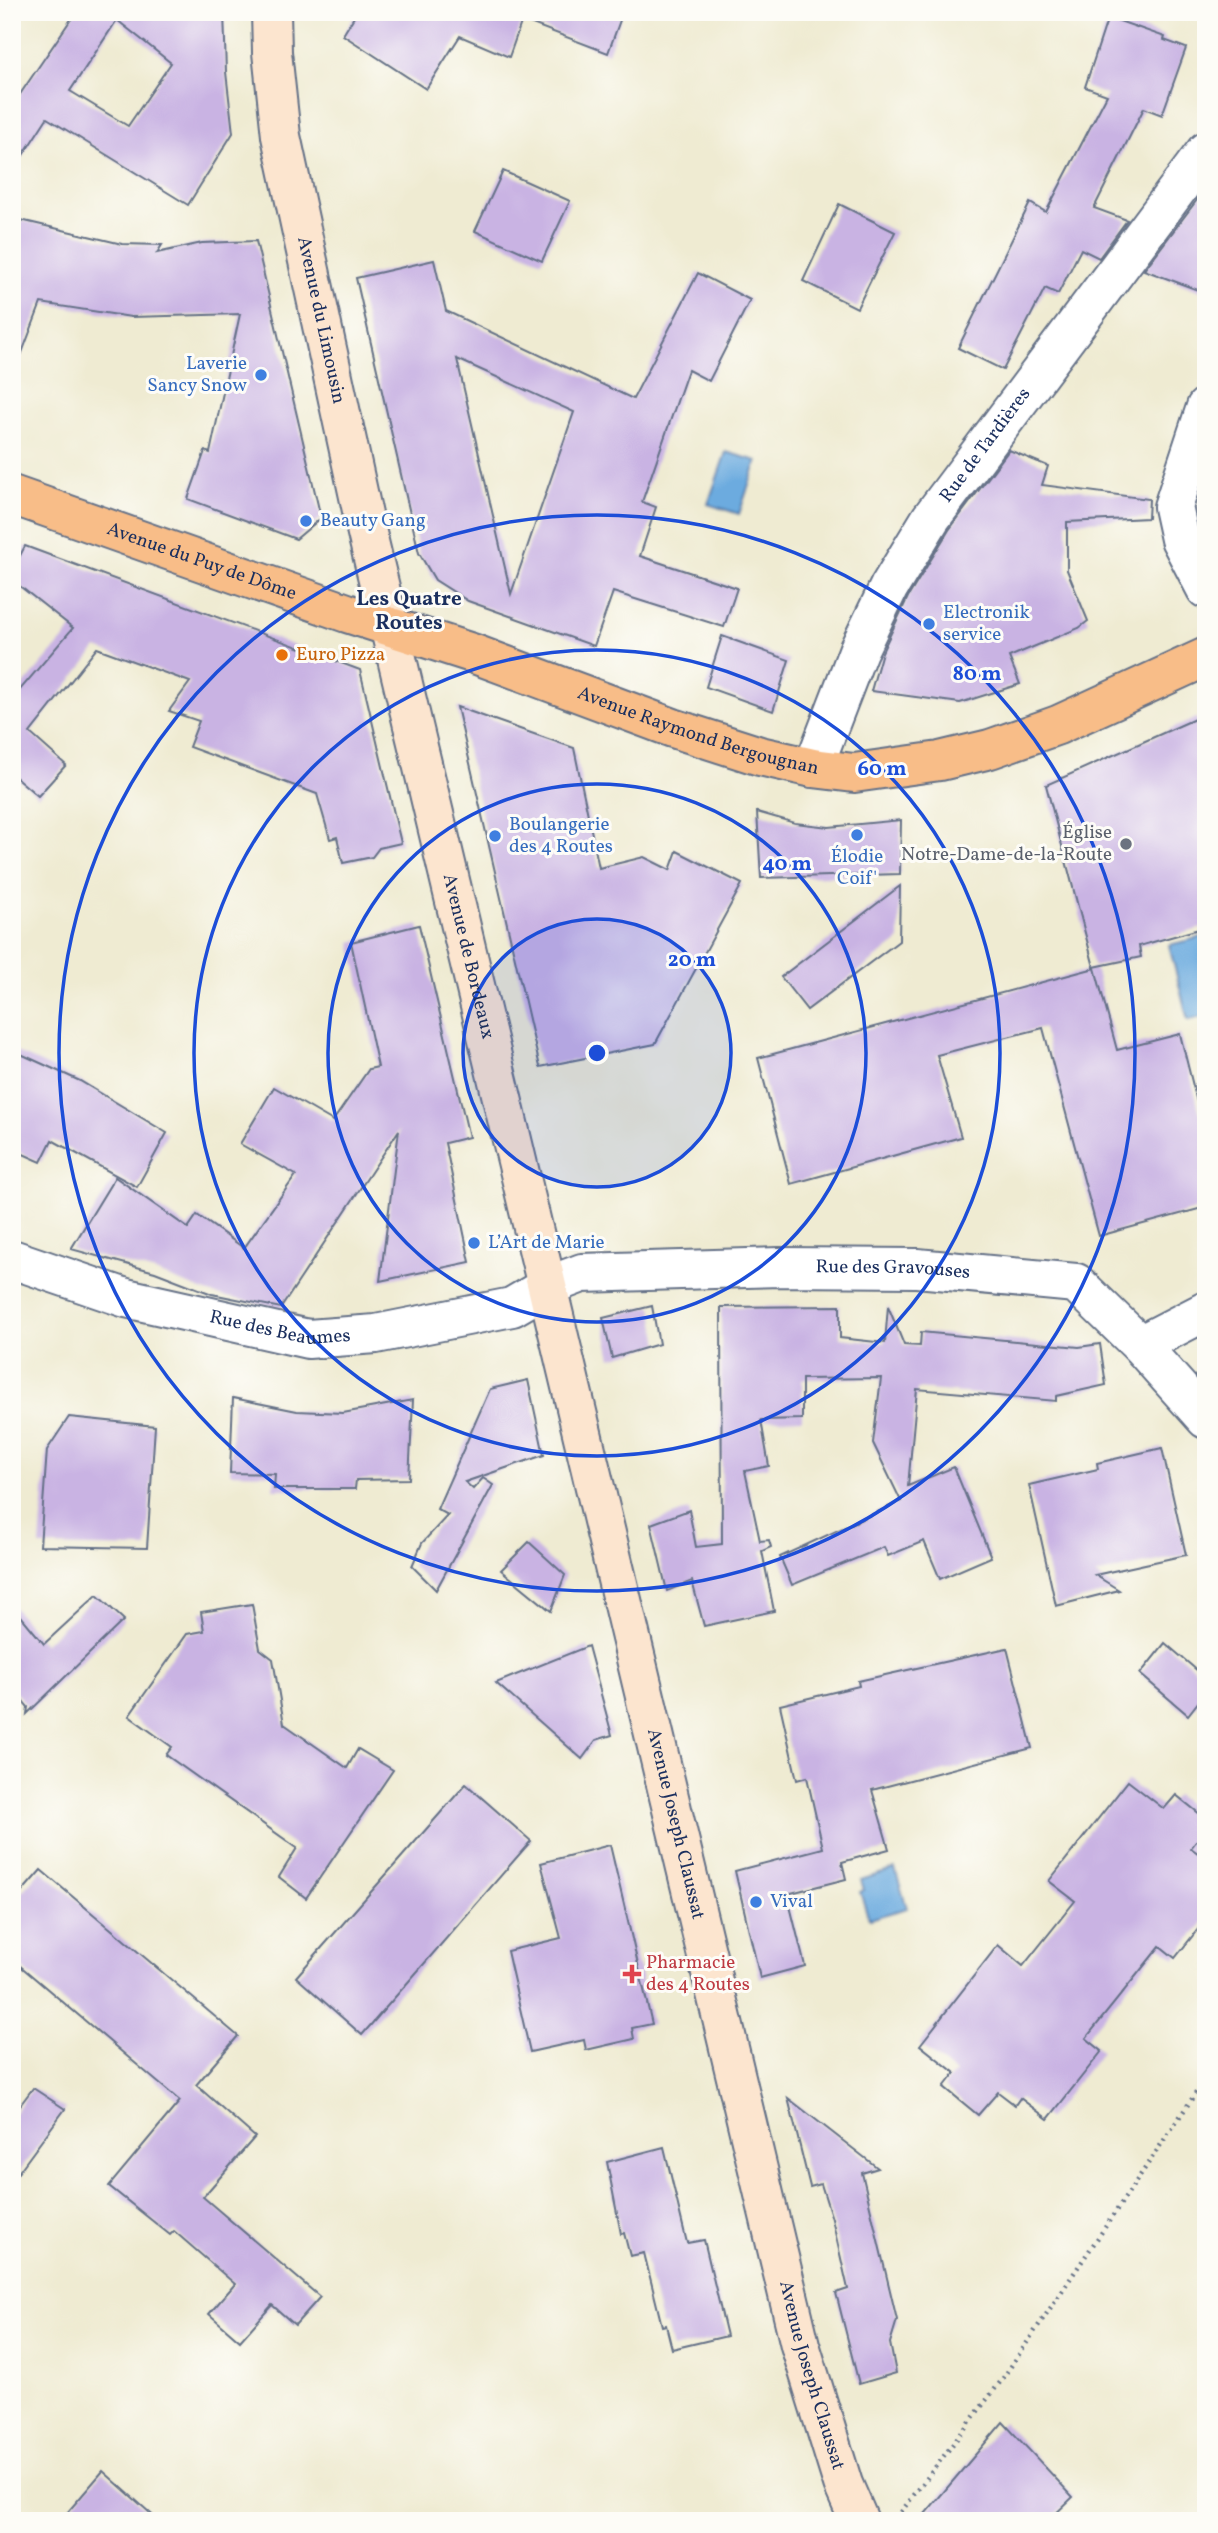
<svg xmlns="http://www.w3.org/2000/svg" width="1218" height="2533" font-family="Vollkorn,serif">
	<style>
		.water { fill: #6cabdf; stroke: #446d9e; stroke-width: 2 }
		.building { fill: #c9b3e3; fill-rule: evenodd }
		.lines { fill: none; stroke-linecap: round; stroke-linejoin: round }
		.street-casing { stroke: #657187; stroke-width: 42 }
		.secondary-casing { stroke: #657187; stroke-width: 42 }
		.primary-casing { stroke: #657187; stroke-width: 42 }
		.path { stroke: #657187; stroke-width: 4.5; stroke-dasharray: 2 5; stroke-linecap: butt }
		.street { stroke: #fff; stroke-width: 38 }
		.secondary { stroke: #fce5cf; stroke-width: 38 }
		.primary { stroke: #f8bd88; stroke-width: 38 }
		.ring { fill: none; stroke: #1d4ed8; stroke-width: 3.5 }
		.shop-dot { fill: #3f7fe0; stroke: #fdfcf7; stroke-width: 2.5 }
		.food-dot { fill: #e8710a; stroke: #fdfcf7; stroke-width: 2.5 }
		.worship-dot { fill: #6b7280; stroke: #fdfcf7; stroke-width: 2.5 }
		.health-dot { fill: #e0444e; stroke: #fdfcf7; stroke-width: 2.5 }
		.labels { text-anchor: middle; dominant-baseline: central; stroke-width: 6; stroke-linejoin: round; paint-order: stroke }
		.street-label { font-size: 19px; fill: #1b2f5e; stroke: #fdfcf7 }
		.shop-label { font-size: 19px; fill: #366cbe; stroke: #fdfcf7; text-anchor: start }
		.food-label { font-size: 19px; fill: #c56008; stroke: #fdfcf7; text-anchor: start }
		.worship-label { font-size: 19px; fill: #5b616d; stroke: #fdfcf7; text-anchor: end }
		.health-label { font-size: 19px; fill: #be3a42; stroke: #fdfcf7; text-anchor: start }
		.neighbourhood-label { font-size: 21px; font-weight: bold; fill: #1b2f5e; stroke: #fdfcf7 }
		.centre { fill: #1d4ed8; stroke: #fdfcf7; stroke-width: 3.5 }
		.ring-label { font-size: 21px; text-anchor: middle; font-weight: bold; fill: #1d4ed8; stroke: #fdfcf7; stroke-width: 6; stroke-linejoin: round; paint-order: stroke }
	</style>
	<rect width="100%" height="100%" fill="#fdfcf7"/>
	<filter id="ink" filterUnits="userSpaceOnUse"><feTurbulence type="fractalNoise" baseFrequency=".0143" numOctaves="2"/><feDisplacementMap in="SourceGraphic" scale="14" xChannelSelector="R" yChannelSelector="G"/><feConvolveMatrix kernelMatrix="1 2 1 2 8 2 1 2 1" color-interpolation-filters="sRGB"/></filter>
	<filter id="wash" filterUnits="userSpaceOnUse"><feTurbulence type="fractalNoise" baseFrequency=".00686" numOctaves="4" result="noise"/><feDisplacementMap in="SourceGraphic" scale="28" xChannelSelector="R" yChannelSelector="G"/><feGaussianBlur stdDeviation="1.57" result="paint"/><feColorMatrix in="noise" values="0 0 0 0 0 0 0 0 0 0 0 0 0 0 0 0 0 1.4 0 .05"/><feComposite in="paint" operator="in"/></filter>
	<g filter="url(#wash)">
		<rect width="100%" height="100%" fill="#efebd2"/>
		<!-- water -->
		<g class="water">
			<polygon points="726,452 757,461 739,514 708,504"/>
			<polygon points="1206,936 1206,1016 1188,1020 1169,945"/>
			<polygon points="895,1869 907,1908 869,1919 860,1892 864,1890 861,1880"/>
		</g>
		<g id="blocks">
			<!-- building -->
			<g class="building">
				<path d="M76 12H224L226 72 233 133 188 205 47 118 12 172V106ZM117 20 171 63 128 126 70 91Z"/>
				<polygon points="357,12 623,12 608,53 522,20 509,57 460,36 426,89 343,35"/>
				<polygon points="1108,17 1165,37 1164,40 1186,48 1162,115 1144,108 1094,208 1127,220 1099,258 1081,249 1058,294 1045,288 1003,370 958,348 1030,203 1046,212 1107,95 1085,87"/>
				<polygon points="503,171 570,201 542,261 475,231"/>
				<polygon points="1206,188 1206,293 1144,270"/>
				<polygon points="839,204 895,232 857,308 803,281"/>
				<polygon points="12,218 122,244 162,245 157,253 202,243 256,241 321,518 296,539 188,499 205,451 210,453 240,314 131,317 41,303 15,371 12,370"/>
				<path d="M434 260 446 311 633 399 698 273 750 300 709 381 688 370 642 502 656 507 640 556 737 588 724 627 613 592 594 646 468 601 435 580 419 553 356 278ZM457 359 574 412 511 594Z"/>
				<polygon points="1009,450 1048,466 1042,485 1149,499 1148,518 1067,522 1067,570 1088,621 1079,628 1009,657 1020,684 960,703 871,691 882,652 908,597 949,530"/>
				<polygon points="25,546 360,670 401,843 379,848 372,857 343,863 337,837 330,839 317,794 189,747 199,721 169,711 190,682 97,648 30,733 66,765 38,796 12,774 12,699 73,628 12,580 12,571"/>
				<polygon points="722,636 789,660 773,711 706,687"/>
				<polygon points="457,707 574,748 599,868 644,857 670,870 677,851 742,884 655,1044 540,1067"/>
				<polygon points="1197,718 1206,749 1206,927 1139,946 1141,957 1094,967 1046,785"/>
				<polygon points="757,812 795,823 829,827 901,820 900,874 761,878"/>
				<polygon points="900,886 899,941 807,1010 781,977"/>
				<polygon points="419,925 469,1137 445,1143 470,1262 380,1281 399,1130 281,1308 212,1294 155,1272 71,1249 115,1177 188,1228 197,1215 244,1248 296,1175 240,1144 274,1087 333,1121 369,1069 378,1067 351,942"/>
				<polygon points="1095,968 1117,1050 1180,1034 1206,1138 1206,1207 1099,1236 1043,1028 937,1055 961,1137 791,1184 758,1058"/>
				<polygon points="12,1050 80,1081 167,1133 137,1187 52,1140 41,1162 12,1149"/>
				<polygon points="652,1306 659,1344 612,1358 603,1318"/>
				<polygon points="840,1306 840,1338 885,1343 888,1306 904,1345 920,1346 921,1332 1079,1347 1100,1344 1106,1385 1056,1396 1056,1401 917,1389 908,1486 954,1467 991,1557 940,1579 924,1541 888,1556 884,1547 792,1585 780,1557 901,1501 873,1443 881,1378 802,1379 802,1419 761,1420 769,1466 745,1471 760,1541 769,1540 771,1547 762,1551 774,1611 704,1626 692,1581 667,1591 651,1524 689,1510 696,1547 722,1544 721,1307"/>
				<polygon points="528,1380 544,1455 465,1482 473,1489 483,1478 493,1485 436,1590 412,1566 422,1543 448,1515 437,1509 490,1389"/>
				<polygon points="233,1398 297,1411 343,1413 413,1400 409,1479 356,1480 355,1489 274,1489 275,1474 230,1473"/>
				<polygon points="69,1417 155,1426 147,1548 40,1546 47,1450"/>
				<polygon points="1162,1448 1186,1555 1095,1575 1119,1590 1056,1606 1029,1485 1098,1469 1097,1463"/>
				<polygon points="529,1542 565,1575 551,1611 501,1570"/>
				<polygon points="97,1595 124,1620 27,1714 28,1707 12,1688 12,1605 44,1644"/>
				<polygon points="252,1604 260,1649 273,1659 284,1724 347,1768 358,1749 393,1770 306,1898 279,1877 297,1848 166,1755 172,1747 129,1716 187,1634 204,1631 201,1612"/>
				<polygon points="1165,1643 1206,1678 1206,1692 1188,1715 1140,1674"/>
				<polygon points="588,1646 612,1735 596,1740 582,1759 496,1683"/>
				<polygon points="1007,1648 1032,1748 872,1790 889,1849 842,1862 846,1879 787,1894 805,1966 760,1978 735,1871 823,1848 807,1777 797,1780 780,1705 859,1686 858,1681"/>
				<polygon points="1128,1781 1164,1809 1176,1795 1206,1819 1206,1829 1191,1848 1206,1859 1206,1919 1175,1958 1160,1946 1086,2038 1102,2051 1048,2119 1020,2098 1015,2105 998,2092 978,2115 944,2087 955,2073 920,2045 998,1945 1023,1966 1075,1901 1049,1881"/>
				<polygon points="466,1784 531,1841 362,2035 296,1977"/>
				<polygon points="610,1845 652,2024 632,2028 634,2039 586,2050 584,2040 530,2052 507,1951 561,1938 541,1863"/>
				<polygon points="41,1870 238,2036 196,2085 255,2137 203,2197 320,2297 295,2325 272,2305 240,2341 209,2314 235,2284 174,2231 170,2235 109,2186 180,2101 12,1959 12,1903"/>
				<polygon points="33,2088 65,2109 12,2181 12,2116"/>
				<polygon points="788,2098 878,2168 862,2173 897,2320 890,2343 896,2373 859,2384 836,2293 848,2289 832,2219 821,2184 810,2187"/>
				<polygon points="664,2147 687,2243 704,2240 727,2336 672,2349 666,2325 662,2326 644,2253 630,2256 624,2233 621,2234 607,2162"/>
				<polygon points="1003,2422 1073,2497 1048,2521 919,2521"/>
				<polygon points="103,2471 159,2521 60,2521"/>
			</g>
		</g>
	</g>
	<g filter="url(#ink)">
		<use href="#blocks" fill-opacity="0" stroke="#657187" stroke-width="2"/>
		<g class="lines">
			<!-- street casing -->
			<g class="street-casing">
				<g id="street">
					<polyline points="1206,407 1173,507 1180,539 1206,589"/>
					<path id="s1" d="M813 768 858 651 889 587 931 518 1206 151"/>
					<path id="s2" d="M12 1259 126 1298 308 1339 376 1334 512 1307 548 1286 582 1273 780 1267 917 1268 1076 1283 1140 1345 1206 1419"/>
					<polyline points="1140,1345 1206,1311"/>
				</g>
			</g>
			<!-- secondary casing -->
			<g class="secondary-casing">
				<g id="secondary">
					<path id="s3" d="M271 12 272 52 281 136 366 529 800 2345 843 2484 859 2521"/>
				</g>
			</g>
			<!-- primary casing -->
			<g class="primary-casing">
				<g id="primary">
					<path id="s4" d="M12 495 347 613 472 653 673 728 760 756 813 768 854 773 940 761 990 749 1058 725 1206 657"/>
				</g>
			</g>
			<!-- path -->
			<polyline class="path" points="901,2512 1001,2381 1206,2078"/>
			<!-- street -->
			<use href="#street" class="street"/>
			<!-- secondary -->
			<use href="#secondary" class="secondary"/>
			<!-- primary -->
			<use href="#primary" class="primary"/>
		</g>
	</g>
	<!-- distance rings -->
	<circle cx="597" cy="1053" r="134" fill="#1d4ed8" fill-opacity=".12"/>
	<g class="ring">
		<circle cx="597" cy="1053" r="134"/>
		<circle cx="597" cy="1053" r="269"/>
		<circle cx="597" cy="1053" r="403"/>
		<circle cx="597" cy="1053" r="538"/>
	</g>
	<!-- markers -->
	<g class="shop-dot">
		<circle cx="261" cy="375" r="7"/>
		<circle cx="306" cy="521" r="7"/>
		<circle cx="929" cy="624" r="7"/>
		<circle cx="857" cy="835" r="7"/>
		<circle cx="495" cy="836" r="7"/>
		<circle cx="474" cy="1243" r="7"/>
		<circle cx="756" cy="1902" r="7"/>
	</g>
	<circle class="food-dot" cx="282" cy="655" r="7"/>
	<circle class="worship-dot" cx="1126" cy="844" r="7"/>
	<path class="health-dot" d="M628.5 1963.5h7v7h7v7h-7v7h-7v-7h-7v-7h7z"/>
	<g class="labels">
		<!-- street labels -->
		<g class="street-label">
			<text stroke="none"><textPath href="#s3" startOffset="313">Avenue du Limousin</textPath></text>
			<text stroke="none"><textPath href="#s1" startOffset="368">Rue de Tardières</textPath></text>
			<text stroke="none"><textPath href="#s4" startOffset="201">Avenue du Puy de Dôme</textPath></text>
			<text stroke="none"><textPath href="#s4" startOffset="726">Avenue Raymond Bergougnan</textPath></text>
			<text stroke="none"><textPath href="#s3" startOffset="966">Avenue de Bordeaux</textPath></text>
			<text stroke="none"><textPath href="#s2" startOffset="903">Rue des Gravouses</textPath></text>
			<text stroke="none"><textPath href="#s2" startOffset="278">Rue des Beaumes</textPath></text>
			<text stroke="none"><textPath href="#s3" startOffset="1858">Avenue Joseph Claussat</textPath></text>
			<text stroke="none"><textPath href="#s3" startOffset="2426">Avenue Joseph Claussat</textPath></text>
		</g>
		<!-- shop labels -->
		<g class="shop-label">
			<text x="247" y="364" text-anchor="end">Laverie<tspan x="247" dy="22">Sancy Snow</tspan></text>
			<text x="320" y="521">Beauty Gang</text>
			<text x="943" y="613">Electronik<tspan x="943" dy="22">service</tspan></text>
			<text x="509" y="825">Boulangerie<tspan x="509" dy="22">des 4 Routes</tspan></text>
			<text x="857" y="857" text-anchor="middle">Élodie<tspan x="857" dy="22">Coif'</tspan></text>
			<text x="488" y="1243">L’Art de Marie</text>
			<text x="770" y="1902">Vival</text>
		</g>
		<!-- food labels -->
		<g class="food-label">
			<text x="296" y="655">Euro Pizza</text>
		</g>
		<!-- worship labels -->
		<g class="worship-label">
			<text x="1112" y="833">Église<tspan x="1112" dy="22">Notre-Dame-de-la-Route</tspan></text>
		</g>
		<!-- health labels -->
		<g class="health-label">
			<text x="646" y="1963">Pharmacie<tspan x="646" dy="22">des 4 Routes</tspan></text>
		</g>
		<!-- neighbourhood labels -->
		<g class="neighbourhood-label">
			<text x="409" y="599">Les Quatre<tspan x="409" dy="24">Routes</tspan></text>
		</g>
	</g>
	<circle cx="597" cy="1053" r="10" class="centre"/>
	<g class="ring-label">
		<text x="977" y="680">80 m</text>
		<text x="882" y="775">60 m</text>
		<text x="787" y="870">40 m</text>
		<text x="692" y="966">20 m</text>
	</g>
	<!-- margin -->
	<rect width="1218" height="2533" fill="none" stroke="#fdfcf7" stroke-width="42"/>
</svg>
